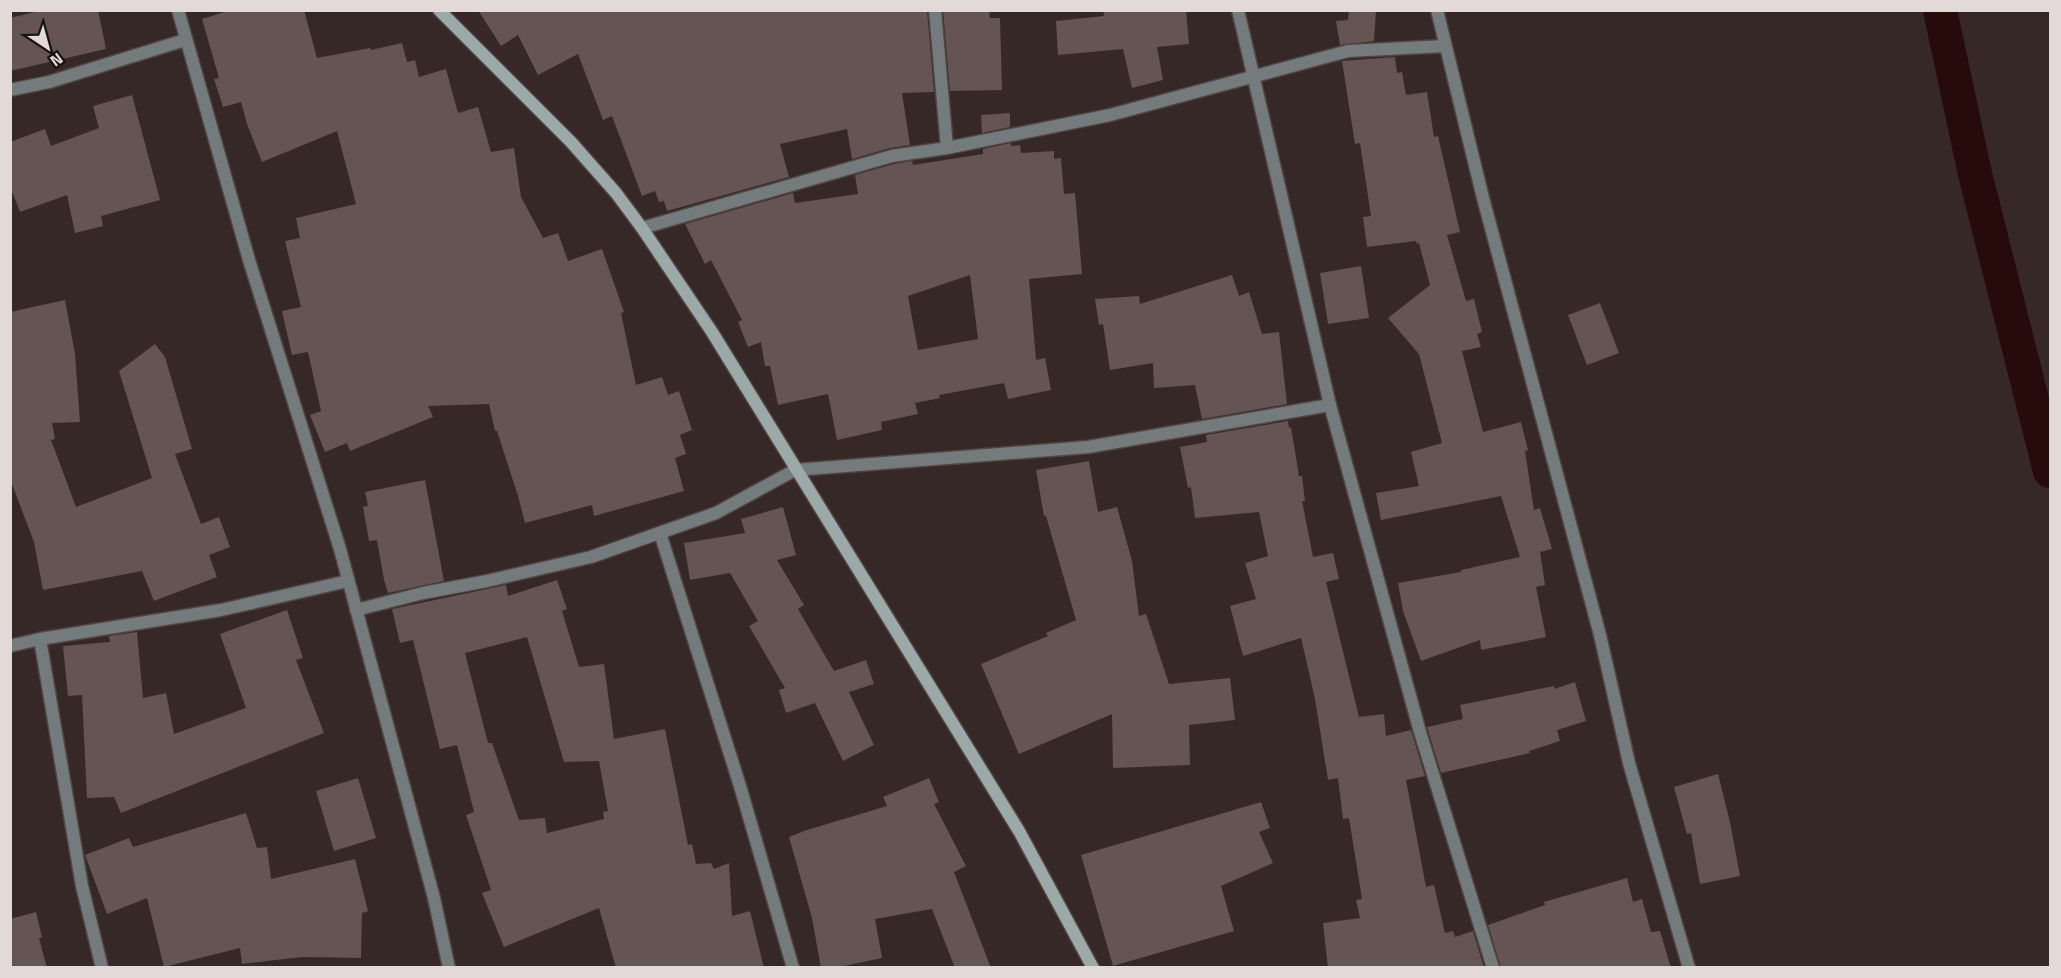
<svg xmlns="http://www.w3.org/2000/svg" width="2061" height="978" font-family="'Titillium Web',sans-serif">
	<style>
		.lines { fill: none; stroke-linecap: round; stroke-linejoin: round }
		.canal { stroke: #270a0a; stroke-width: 34 }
		.building { fill: #645453; fill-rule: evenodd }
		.minor-casing { stroke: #524443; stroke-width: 15 }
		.secondary-casing { stroke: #524443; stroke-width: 15 }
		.minor { stroke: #737b7c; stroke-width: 12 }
		.secondary { stroke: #9ca9a9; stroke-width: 12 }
	</style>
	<rect width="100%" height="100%" fill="#362827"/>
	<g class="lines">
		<!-- canal -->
		<polyline class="canal" points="1940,10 1975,174 2050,471"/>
	</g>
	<!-- building -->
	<g class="building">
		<polygon points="43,10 98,10 106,49 10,71 10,18"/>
		<polygon points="231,10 304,10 317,58 370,48 371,50 402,43 407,62 415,60 419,77 446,69 458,113 478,107 491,152 514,148 521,197 543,238 558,233 568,261 602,249 624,312 621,313 636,385 662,377 668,395 679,391 692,430 680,435 686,454 675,458 684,491 594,516 592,505 525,523 518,496 497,431 495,431 489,404 428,406 433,417 350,451 347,443 325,452 310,415 321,411 308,352 292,355 282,311 301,307 285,241 300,238 296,218 356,204 337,131 262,162 247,124 241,102 223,107 214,79 219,78 202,19"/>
		<polygon points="478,10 927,10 934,92 902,93 910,145 890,148 852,159 847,129 780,144 789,177 667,211 664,201 659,202 655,191 642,196 612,116 603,120 578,54 538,75 518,35 501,46"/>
		<polygon points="943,10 989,10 990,18 1000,18 1002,90 950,91"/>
		<polygon points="1103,10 1186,10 1189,44 1157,47 1163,80 1132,88 1123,49 1058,55 1056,21 1104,16"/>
		<polygon points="1349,10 1376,10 1374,41 1340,45 1336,21 1348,20"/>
		<polygon points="1395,57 1397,73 1402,72 1406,95 1427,92 1434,137 1438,136 1460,232 1447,235 1466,301 1474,299 1482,332 1477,334 1481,347 1462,351 1483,432 1521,422 1528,450 1525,451 1534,510 1540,508 1552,549 1540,552 1545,585 1536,587 1546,637 1481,650 1480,640 1421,661 1403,611 1398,583 1461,572 1461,570 1520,557 1501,496 1381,520 1376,493 1419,486 1411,452 1442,443 1419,354 1388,318 1430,285 1419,243 1417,244 1416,241 1367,247 1363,217 1371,216 1360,143 1355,144 1342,61"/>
		<polygon points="132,95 160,200 101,216 103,226 75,233 67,195 20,212 10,186 10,142 45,129 51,146 99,128 93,106"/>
		<polygon points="1010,113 1010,127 982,133 981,115"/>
		<path d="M1011 143V146L1020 145 1021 153 1054 151V159L1061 158 1064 194 1075 193 1082 274 1029 279 1036 360 1045 358 1051 390 1008 399 1004 383 939 395 940 398 915 403 918 414 881 422 882 430 837 440 828 394 778 405 770 366H765L761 342 748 347 738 322 742 320 711 260 705 264 685 224 793 193 795 203 858 194 855 175 894 164 912 161 913 165 983 154V149ZM970 275 978 339 918 350 908 296Z"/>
		<polygon points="1361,266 1369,318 1328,324 1320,273"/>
		<polygon points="1232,275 1239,296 1249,292 1262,334 1279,332 1287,404 1202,419 1195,385 1154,388 1153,363 1110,370 1103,324 1099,325 1095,299 1139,296 1140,304"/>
		<polygon points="65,300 75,354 80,422 52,423 55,439 51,440 76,507 152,478 119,371 155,344 165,357 192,449 175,454 201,524 219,517 230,547 209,555 217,577 154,601 142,571 43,590 34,542 10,479 10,312"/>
		<polygon points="1600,303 1619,353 1587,365 1568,315"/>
		<polygon points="1288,421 1289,428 1291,427 1299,476 1302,476 1305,501 1302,501 1313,557 1333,553 1339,579 1326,582 1359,717 1384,714 1386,736 1411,730 1425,776 1406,780 1426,887 1434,885 1445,933 1453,931 1455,937 1473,931 1484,968 1328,968 1323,923 1360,918 1356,900 1362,899 1349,818 1343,819 1338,778 1328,780 1315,699 1301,638 1243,656 1230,606 1256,599 1245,563 1268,556 1259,512 1195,518 1191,487 1188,488 1180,447 1207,442 1206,435"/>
		<polygon points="1089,461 1098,512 1117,507 1132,561 1139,616 1146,614 1169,684 1230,678 1235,720 1189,725 1190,765 1113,768 1112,714 1019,754 981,664 1048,636 1046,633 1076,620 1046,516 1044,516 1036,470"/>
		<polygon points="425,480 444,581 388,593 384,580 377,540 369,541 363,507 368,506 365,492"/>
		<polygon points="783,507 796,555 777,560 804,605 798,609 834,671 866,660 874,684 849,692 874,745 843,761 815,703 786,713 779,690 785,688 749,626 758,621 730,573 690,580 684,543 745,533 741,519"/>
		<path d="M557 580 567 609 562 611 579 667 604 664 614 739 665 729 688 845 692 844 696 864 711 863 714 869 729 863 732 916 750 911 764 968H616L599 908 504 947 482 893 491 890 466 815 474 812 457 745 440 749 413 640 400 643 392 609 506 585 508 596ZM527 637 564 762 599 761 608 811 603 812 604 819 547 833 545 818 519 820 492 743H488L465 653Z"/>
		<polygon points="287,610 303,658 296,660 324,733 121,813 114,797 87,798 82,695 68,696 63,646 110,642 109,636 137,632 143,698 166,693 174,734 246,708 220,634"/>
		<polygon points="1575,682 1586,721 1557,730 1560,741 1529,751 1530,753 1441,773 1427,727 1463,719 1460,705 1554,686 1554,689"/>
		<polygon points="1718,774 1730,822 1740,876 1700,884 1691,833 1687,834 1674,787"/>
		<polygon points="358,778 376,838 334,851 316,791"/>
		<polygon points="929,778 939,802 934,804 966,866 954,872 991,968 955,968 932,909 875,919 882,958 835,968 821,968 812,918 789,837 807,830 887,806 883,797"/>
		<polygon points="1261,802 1270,828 1259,832 1273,863 1221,886 1234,931 1113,966 1081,855"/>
		<polygon points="246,813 257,848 267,847 271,879 355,859 368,911 362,913 361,958 302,957 242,964 240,948 164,967 147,898 107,914 85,855 129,838 133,847"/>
		<polygon points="1627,878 1633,902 1642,899 1651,932 1660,931 1671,968 1501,968 1488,925 1545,905 1544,902"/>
		<polygon points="36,912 42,937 39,938 47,968 10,968 10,919"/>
	</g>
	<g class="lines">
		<!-- minor casing -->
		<g class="minor-casing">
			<g id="minor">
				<polyline points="178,10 249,260 340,549 434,898 449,968"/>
				<polyline points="1238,10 1330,405 1420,732 1493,968"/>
				<polyline points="1437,10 1483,198 1600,635 1629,763 1689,968"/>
				<polyline points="10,90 49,82 185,40"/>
				<polyline points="947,148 1110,115 1348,51 1445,46"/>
				<polyline points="642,228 892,156 947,148 935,10"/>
				<polyline points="660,533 740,786 793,968"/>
				<polyline points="356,610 423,593 487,581 591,557 716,513 795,470 1088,447 1330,405"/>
				<polyline points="40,639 82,886 102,968"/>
				<polyline points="10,646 40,639 221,610 348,581"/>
			</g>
		</g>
		<!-- secondary casing -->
		<g class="secondary-casing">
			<polyline id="secondary" points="439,10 571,142 616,193 642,228 712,332 1019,831 1093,968"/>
		</g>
		<!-- minor -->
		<use href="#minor" class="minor"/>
		<!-- secondary -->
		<use href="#secondary" class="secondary"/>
	</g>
	<!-- border -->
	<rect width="2061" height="978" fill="none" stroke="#e3d9d8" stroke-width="24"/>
	<!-- north arrow -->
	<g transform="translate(48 48) rotate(144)" stroke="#191212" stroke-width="4.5" paint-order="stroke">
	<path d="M0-4.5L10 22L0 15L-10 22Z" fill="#e3d9d8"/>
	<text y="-9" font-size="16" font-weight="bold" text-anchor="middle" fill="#e3d9d8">N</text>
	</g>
</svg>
